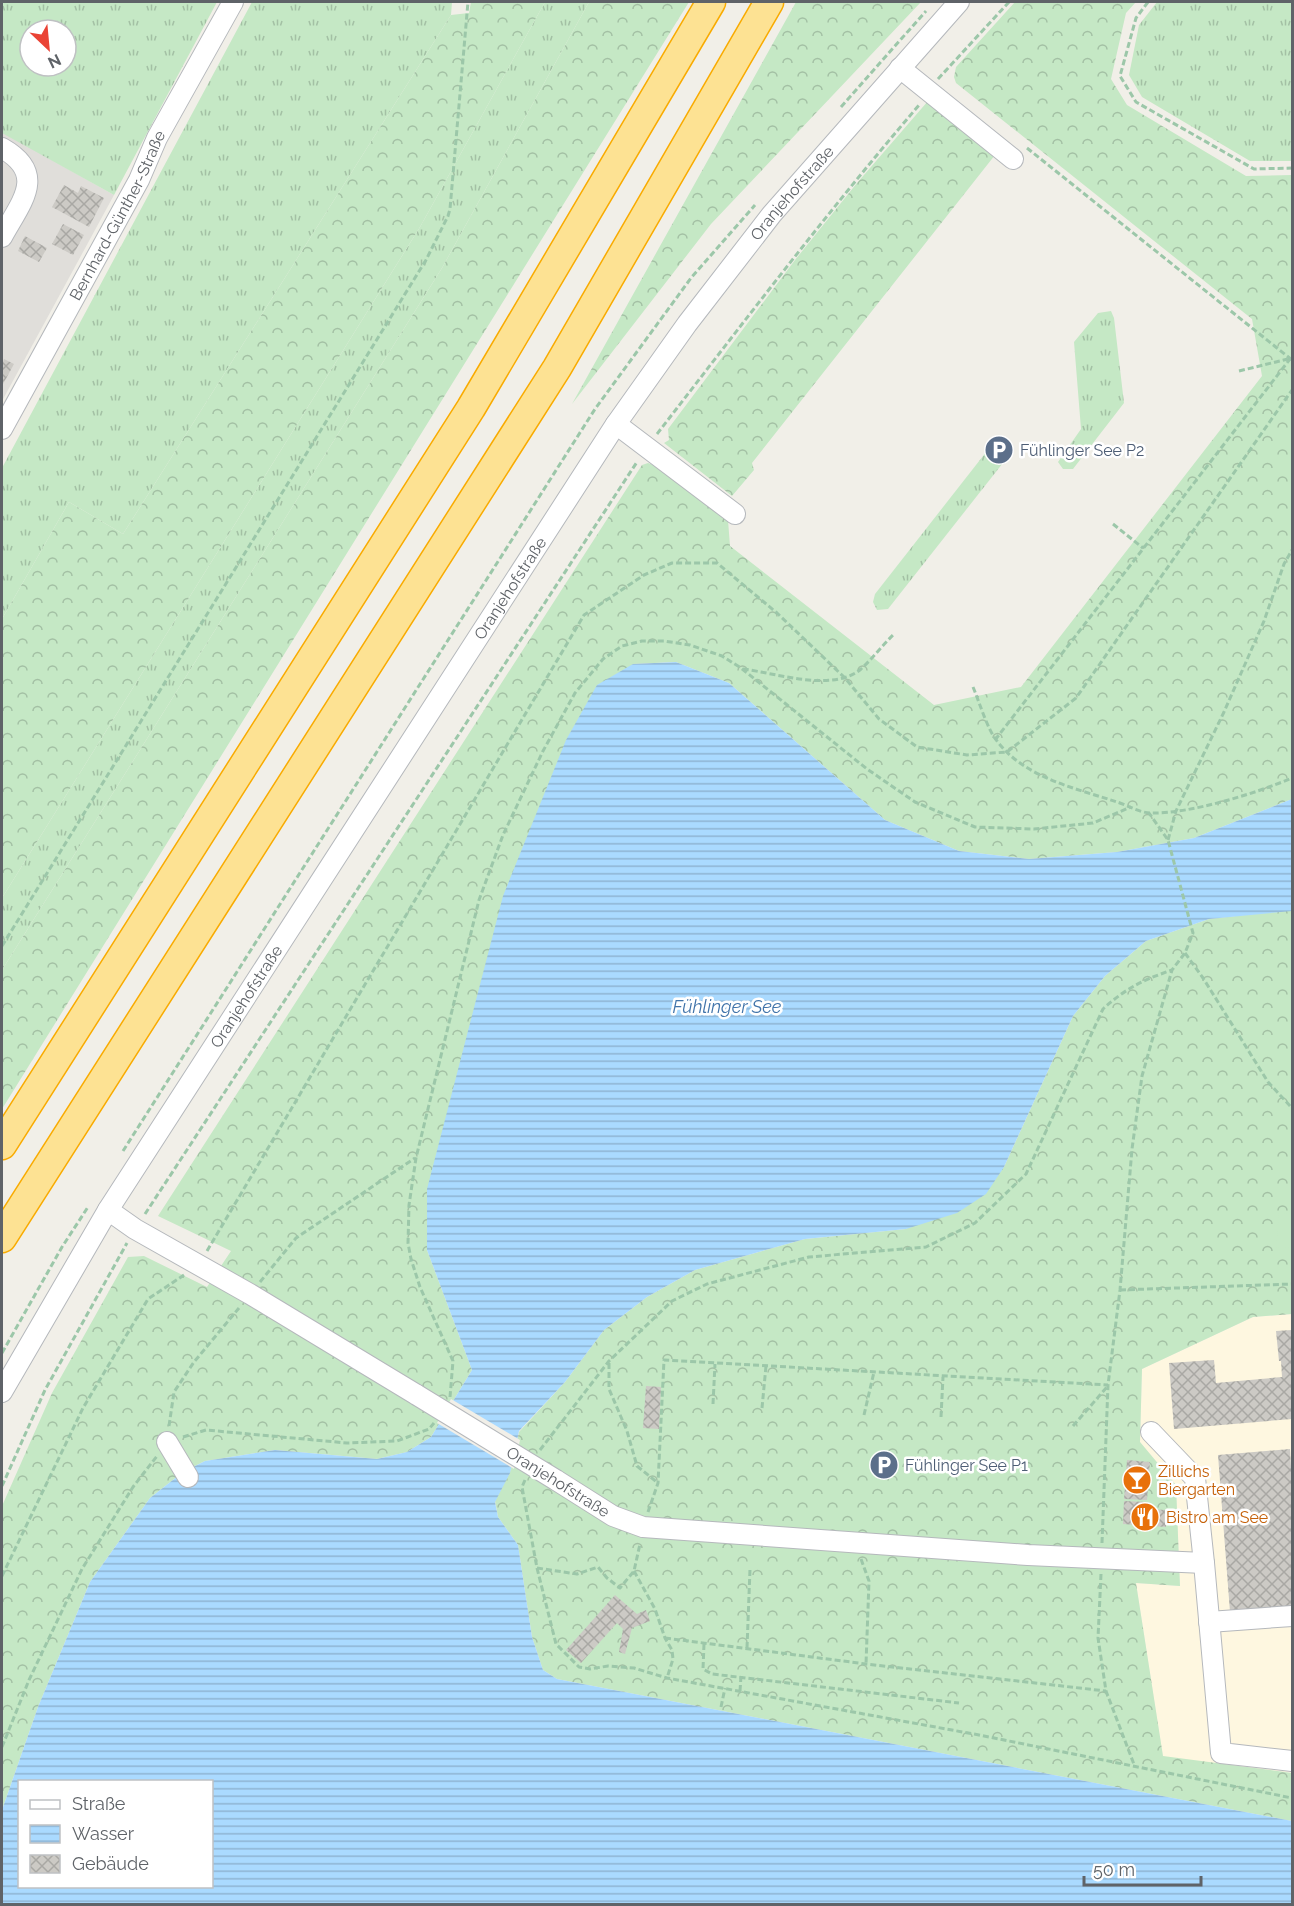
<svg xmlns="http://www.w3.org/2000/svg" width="1294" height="1906" font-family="Raleway,sans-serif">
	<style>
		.commercial { fill: #fef7e0 }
		.industrial { fill: #e0deda }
		.grass { fill: url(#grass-tufts); fill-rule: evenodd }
		.forest { fill: url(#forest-crowns) }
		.garden { fill: #c5e8c5 }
		.water { fill: url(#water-rules); fill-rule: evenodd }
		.pier { fill: #f1efe8 }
		.building { fill: url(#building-cross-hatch) }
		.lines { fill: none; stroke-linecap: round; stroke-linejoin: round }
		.minor-casing { stroke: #b5b8bc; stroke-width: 22 }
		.highway-casing { stroke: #f9ab00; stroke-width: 31 }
		.path { stroke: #9cc7a9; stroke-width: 3; stroke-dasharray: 6 3; stroke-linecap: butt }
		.minor { stroke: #fff; stroke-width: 20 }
		.highway { stroke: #fde293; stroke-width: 28 }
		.minor-bridge-casing { stroke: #b5b8bc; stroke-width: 22; stroke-linecap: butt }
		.minor-bridge { stroke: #fff; stroke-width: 20 }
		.labels { text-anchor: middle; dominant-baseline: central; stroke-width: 5; stroke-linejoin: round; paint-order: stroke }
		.street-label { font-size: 16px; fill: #5f6368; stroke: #fff }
		.service-label { font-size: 16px; fill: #4e5e75; stroke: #fff; text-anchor: start }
		.food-label { font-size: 16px; fill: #c56008; stroke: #fff; text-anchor: start }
		.water-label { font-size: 18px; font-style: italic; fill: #4174aa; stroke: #fff }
	</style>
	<defs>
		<pattern id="grass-tufts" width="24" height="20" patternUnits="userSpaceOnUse" patternTransform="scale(1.5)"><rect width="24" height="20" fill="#c5e8c5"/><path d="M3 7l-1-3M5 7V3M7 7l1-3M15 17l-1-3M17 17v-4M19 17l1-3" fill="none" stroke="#a3c0a4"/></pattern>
		<pattern id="forest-crowns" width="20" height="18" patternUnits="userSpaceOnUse" patternTransform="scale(1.5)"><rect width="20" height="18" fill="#c5e8c5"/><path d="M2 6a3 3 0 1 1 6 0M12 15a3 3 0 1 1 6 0" fill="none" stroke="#a3c0a4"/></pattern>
		<pattern id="water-rules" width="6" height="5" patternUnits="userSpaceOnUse" patternTransform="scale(1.5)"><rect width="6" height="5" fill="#aadaff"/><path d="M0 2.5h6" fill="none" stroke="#8eb4d2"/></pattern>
		<pattern id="building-cross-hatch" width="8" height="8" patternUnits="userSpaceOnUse" patternTransform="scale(1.5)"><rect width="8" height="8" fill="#cccac5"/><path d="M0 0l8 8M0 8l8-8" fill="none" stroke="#a9a8a4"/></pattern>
	</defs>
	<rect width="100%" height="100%" fill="#f1efe8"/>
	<!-- commercial -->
	<polygon class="commercial" points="1292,1314 1292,1773 1163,1757 1136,1583 1180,1586 1176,1485 1140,1442 1142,1369 1253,1317"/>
	<!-- industrial -->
	<polygon class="industrial" points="2,132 114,195 2,401"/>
	<!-- grass -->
	<g class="grass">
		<path d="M2 2H217L114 195 2 133ZM30 30H66V66H30Z"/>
		<polygon points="252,2 452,2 451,15 123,534 69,502 2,619 2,468"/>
		<polygon points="545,2 589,2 442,268 2,970 2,898 420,227"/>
		<polygon points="1157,2 1292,2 1292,161 1250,161 1142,97 1129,75 1139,25"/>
		<polygon points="1111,311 1114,318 1124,403 1073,469 1063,469 1058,462 1081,429 1074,342 1098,313"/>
		<path d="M994 442C1003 441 1009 445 1010 454L888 609 877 610 873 602 875 594Z"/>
	</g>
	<!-- forest -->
	<g class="forest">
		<polygon points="471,2 545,2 420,227 2,898 2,619 69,502 123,534 451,15 469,13"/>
		<polygon points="589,2 689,2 2,1109 2,970 442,268"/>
		<polygon points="796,2 921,2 711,224 572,404"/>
		<polygon points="1015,2 1136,2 1126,13 1111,79 1127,105 1246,176 1292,175 1292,799 1194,838 1117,852 1029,859 959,851 885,820 729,683 676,662 633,664 427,1250 472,1370 431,1437 407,1452 377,1459 275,1450 205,1461 183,1472 150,1498 90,1582 38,1707 2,1810 2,1506 52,1393 128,1257 144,1256 207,1287 231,1251 158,1216 642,465 648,463 656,466 728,520 730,546 934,705 1021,687 1262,376 1252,319 956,83 954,77 956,67"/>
		<polygon points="928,101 995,155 752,463 754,470 732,496 664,443 669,440 668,429 795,260 857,183"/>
		<polygon points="1290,910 1292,911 1292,1314 1253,1317 1142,1369 1140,1442 1176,1485 1180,1586 1136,1583 1163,1756 1292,1773 1292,1821 557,1679 543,1670 532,1637 518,1545 498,1517 495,1501 510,1472 519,1432 565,1382 604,1330 647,1297 695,1270 805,1239 906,1229 1004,1167 1073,1016 1105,976 1146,941 1209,919"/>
	</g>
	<!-- garden -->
	<polygon class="garden" points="1279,1213 1292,1214 1292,1248 1276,1247"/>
	<!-- water -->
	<path class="water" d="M676 662 729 683 885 820 959 851 1029 859 1117 852 1194 838 1292 799V911L1209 919 1146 941 1105 976 1073 1016 1004 1167 986 1194 957 1213 906 1229 805 1239 695 1270 647 1297 604 1330 565 1382 519 1431 510 1473 495 1502 498 1517 518 1545 532 1637 543 1670 557 1679 1292 1821V1904H2V1810L38 1707 90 1582 150 1498 183 1472 205 1461 275 1450 377 1459 407 1452 431 1437 472 1370 427 1250V1189L503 896 566 740 597 685 633 664ZM20 1782H212V1886H20Z"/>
	<!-- pier -->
	<polygon class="pier" points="451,1399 520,1440 514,1469 437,1423"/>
	<!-- building -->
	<g class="building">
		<polygon points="64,185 78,193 81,186 104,198 89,227 52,207"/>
		<polygon points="63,224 84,235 73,255 52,244"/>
		<polygon points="25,236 47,248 39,262 18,251"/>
		<polygon points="4,359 14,364 2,386 2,364"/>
		<polygon points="1292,1330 1292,1419 1174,1429 1169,1363 1214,1360 1216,1383 1282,1377 1281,1361 1279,1361 1276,1331"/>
		<polygon points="646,1386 661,1387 659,1429 643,1428"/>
		<polygon points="1290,1449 1292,1484 1292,1607 1230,1612 1218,1455"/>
		<polygon points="1127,1460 1150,1462 1147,1500 1124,1499"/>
		<polygon points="1124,1501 1147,1502 1147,1509 1166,1510 1166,1527 1123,1524"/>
		<polygon points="615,1595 637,1614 646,1610 650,1621 632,1628 625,1654 619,1652 623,1629 617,1623 581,1663 566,1650"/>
	</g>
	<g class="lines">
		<!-- minor casing -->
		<g class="minor-casing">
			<g id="minor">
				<polyline points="900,68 1013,159"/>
				<path d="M2 148C48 174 21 202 2 237"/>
				<polyline points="616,424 735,514"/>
				<path id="s1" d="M2 429 139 180 157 138 233 2"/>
				<polyline points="108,1210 135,1229 250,1294 417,1395"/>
				<path id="s2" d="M2 1392 108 1210 616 424 687 324 772 214 959 2"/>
				<polyline points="167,1442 188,1477"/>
				<polyline points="556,1480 613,1516 643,1527 1028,1555 1204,1563 1195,1478 1151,1432"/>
				<polyline points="1204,1563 1221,1753 1292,1761"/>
				<polyline points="1209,1622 1292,1616"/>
			</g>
		</g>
		<!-- highway casing -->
		<g class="highway-casing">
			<g id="highway">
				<polyline points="2,1145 471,408 711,2"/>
				<polyline points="2,1238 557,368 769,2"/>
			</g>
		</g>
		<!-- path -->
		<g class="path">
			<polyline points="1148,2 1136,18 1120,76 1136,102 1254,169 1292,168"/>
			<polyline points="938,79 1009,2"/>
			<polyline points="841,107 926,11"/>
			<polyline points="1027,148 1292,360"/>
			<polyline points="1239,371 1288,359"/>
			<path d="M657 434C743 323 828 211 920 104"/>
			<polyline points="1113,524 1143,548"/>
			<path d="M743 669C776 673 833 693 861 669 872 659 882 646 893 635"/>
			<path d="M973 687C979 701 988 731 997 741 1025 778 1075 788 1117 802 1127 805 1140 813 1151 813 1190 814 1257 793 1292 778"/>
			<polyline points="995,740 1290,359"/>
			<polyline points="1168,840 1176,811 1224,712 1264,621 1284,564 1292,550"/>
			<polyline points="2,946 426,260 448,216 450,209 468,2"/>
			<polyline points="1185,953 1203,978 1268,1082 1292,1108"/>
			<polyline points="123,1151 595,409 691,278 755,205"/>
			<polyline points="145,1214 637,462"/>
			<polyline points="207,1251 584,615 644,575 672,563 717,563 777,613 845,678 879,719 917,747 967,755 1007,752 1076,698 1292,390"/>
			<polyline points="260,1282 296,1238 415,1158"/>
			<polyline points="1120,1290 1292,1284"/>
			<polyline points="2,1353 62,1247 88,1207"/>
			<polyline points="609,1363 609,1389 627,1431 637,1466 658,1483"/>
			<polyline points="450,1397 453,1361 420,1287 411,1259 408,1243 409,1205 416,1158 479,900 503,835 543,751 575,693 603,659 622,646 642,641 664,641 690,645 722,656 741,668 867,769 915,802 975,827 1034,829 1093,823 1131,807"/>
			<polyline points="713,1404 715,1364"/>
			<polyline points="762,1408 766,1366"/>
			<polyline points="864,1415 874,1372"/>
			<polyline points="941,1417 943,1377"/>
			<polyline points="169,1426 174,1392 194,1362 239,1308"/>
			<polyline points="1073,1426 1107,1387"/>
			<polyline points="183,1437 206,1430 347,1443 397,1441 429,1429 434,1423"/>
			<path d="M540 1450 609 1361 672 1301 707 1284 809 1257 926 1247 975 1223 1026 1174 1103 1009C1126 988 1143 980 1172 970"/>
			<polyline points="525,1480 522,1487 537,1568 556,1644 579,1667 590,1669 608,1666 634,1668 667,1678 979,1735 1292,1798"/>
			<polyline points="2,1486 45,1390 127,1243"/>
			<polyline points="648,1512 658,1483 664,1360 1108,1385"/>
			<polyline points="1102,1543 1108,1385 1120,1290 1132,1149 1142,1076 1172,970 1185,953 1193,933 1168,840 1149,813"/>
			<polyline points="861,1559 869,1581 866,1664"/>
			<polyline points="537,1568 577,1574 598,1567 607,1578 620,1588 634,1571 640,1544"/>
			<polyline points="634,1571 655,1609 665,1638 672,1650 673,1659 667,1678"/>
			<polyline points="1101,1574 1098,1638 1106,1691 1135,1767"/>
			<polyline points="2,1576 83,1408 148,1299 184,1275"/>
			<polyline points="665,1638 866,1664 1106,1691"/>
			<polyline points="704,1644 703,1669 712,1674 959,1703"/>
			<polyline points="747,1648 750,1569"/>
			<polyline points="740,1691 741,1676"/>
			<polyline points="721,1707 725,1688"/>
			<polyline points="2,1747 29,1680 82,1569 133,1487 157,1456"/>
		</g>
		<!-- minor -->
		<use href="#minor" class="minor"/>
		<!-- highway -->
		<use href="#highway" class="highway"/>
		<!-- minor-bridge casing -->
		<g class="minor-bridge-casing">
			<polyline id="minor-bridge" points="417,1395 556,1480"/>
		</g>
		<!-- minor-bridge -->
		<use href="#minor-bridge" class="minor-bridge"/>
	</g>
	<!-- icons -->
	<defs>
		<g id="parking-disc" transform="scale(1.5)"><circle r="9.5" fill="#5c6f8a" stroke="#fff"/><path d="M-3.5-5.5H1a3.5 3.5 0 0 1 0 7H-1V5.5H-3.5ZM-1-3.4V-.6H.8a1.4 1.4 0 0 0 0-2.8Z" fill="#fff"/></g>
		<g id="bar-disc" transform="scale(1.5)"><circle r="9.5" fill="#e8710a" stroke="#fff"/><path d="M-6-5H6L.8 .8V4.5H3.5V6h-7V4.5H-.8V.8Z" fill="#fff"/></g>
		<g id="restaurant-disc" transform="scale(1.5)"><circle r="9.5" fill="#e8710a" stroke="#fff"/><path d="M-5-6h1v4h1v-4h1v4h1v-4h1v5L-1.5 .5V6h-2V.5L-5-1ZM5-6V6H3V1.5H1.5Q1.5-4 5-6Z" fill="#fff"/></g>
	</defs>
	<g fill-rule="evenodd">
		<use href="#parking-disc" x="999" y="450"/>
		<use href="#parking-disc" x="884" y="1465"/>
		<use href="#bar-disc" x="1137" y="1480"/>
		<use href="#restaurant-disc" x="1145" y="1517"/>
	</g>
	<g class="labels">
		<!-- street labels -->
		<g class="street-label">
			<text stroke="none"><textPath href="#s2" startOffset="1437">Oranjehofstraße</textPath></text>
			<text stroke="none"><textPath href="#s1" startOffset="243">Bernhard-Günther-Straße</textPath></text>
			<text stroke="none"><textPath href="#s2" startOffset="951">Oranjehofstraße</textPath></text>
			<text stroke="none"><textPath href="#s2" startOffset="465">Oranjehofstraße</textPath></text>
			<text transform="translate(558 1482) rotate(32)">Oranjehofstraße</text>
		</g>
		<!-- service labels -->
		<g class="service-label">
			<text x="1020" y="450">Fühlinger See P2</text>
			<text x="905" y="1465">Fühlinger See P1</text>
		</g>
		<!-- food labels -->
		<g class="food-label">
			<text x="1158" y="1471">Zillichs<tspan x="1158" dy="18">Biergarten</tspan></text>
			<text x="1166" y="1517">Bistro am See</text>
		</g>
		<!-- water labels -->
		<g class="water-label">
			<text x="727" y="1006">Fühlinger See</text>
		</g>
	</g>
	<!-- border -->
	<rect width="1294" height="1906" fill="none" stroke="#5f6368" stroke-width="6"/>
	<!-- legend -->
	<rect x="18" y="1780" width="195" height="108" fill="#ffffff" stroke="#bfc1c3" stroke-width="1.5"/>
	<rect x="30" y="1800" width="30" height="9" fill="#ffffff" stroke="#bfc1c3" stroke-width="1.5"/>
	<text x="72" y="1810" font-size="18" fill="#5f6368">Straße</text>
	<rect x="30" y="1825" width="30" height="18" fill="url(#water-rules)" stroke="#bfc1c3" stroke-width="1.5"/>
	<text x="72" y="1840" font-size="18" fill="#5f6368">Wasser</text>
	<rect x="30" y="1855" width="30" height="18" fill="url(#building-cross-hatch)" stroke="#bfc1c3" stroke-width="1.5"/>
	<text x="72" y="1870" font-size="18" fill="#5f6368">Gebäude</text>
	<!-- north arrow -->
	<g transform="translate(48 48) rotate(154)"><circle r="28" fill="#ffffff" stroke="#bfc1c3" stroke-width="1.5"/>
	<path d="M0-4.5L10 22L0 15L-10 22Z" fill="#ea4335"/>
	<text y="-9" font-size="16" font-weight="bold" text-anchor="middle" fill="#5f6368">N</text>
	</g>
	<!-- scale -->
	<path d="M1084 1876v9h117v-9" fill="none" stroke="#5f6368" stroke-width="3"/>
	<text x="1093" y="1876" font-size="18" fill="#5f6368" stroke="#ffffff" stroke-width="4.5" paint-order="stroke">50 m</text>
</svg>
